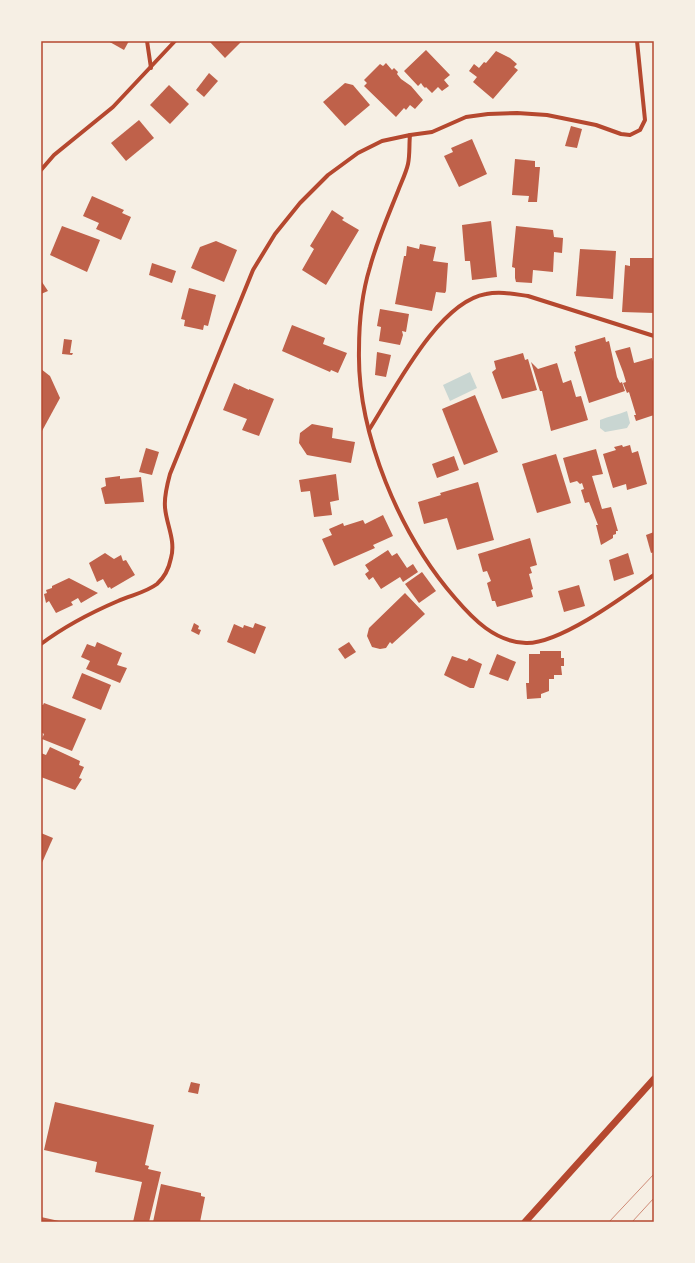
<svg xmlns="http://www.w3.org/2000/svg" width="695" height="1263" font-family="Barlow,sans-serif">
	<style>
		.water { fill: #c9d6d2 }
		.building { fill: #bf614a }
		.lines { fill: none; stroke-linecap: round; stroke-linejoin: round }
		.minor { stroke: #b5482f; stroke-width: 4 }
		.tertiary { stroke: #b5482f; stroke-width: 7 }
		.tram { stroke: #cf8b77; stroke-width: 1 }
		.neatline { fill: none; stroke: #b5482f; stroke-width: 1.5 }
	</style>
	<rect width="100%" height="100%" fill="#f6efe4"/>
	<!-- water -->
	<g class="water">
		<polygon points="470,372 477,388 450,401 443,385"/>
		<path d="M627 411 630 423 627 428 605 432 600 428V420C609 416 618 415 627 411Z"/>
	</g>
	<!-- building -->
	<g class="building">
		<polygon points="108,41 129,41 124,50"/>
		<polygon points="209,41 242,41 225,58"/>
		<polygon points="426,50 450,75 444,80 449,86 442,91 438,87 432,93 426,87 425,88 423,86 421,83 418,86 404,71"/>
		<polygon points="496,51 510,58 517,64 514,67 518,70 493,99 473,82 477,77 469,71 474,64 479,68 484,62 486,63"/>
		<polygon points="386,63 392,70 394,68 398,72 397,74 401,79 411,86 423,100 415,109 410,105 406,110 404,108 396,117 364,86 367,83 364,80 380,64 383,66"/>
		<polygon points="209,73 218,81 204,97 196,90"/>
		<polygon points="345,83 353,85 370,105 345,126 323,102"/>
		<polygon points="169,85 189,104 170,124 150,105"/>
		<polygon points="139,120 154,138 126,161 111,143"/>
		<polygon points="571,126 582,129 577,148 565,146"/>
		<polygon points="472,139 487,174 459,187 444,156 453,152 451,148"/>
		<polygon points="515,159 535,161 535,167 540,167 537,202 528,202 529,196 512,195"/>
		<polygon points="92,196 124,210 122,213 131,217 121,240 96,229 99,223 83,216"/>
		<polygon points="332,210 344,218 342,220 359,230 326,285 302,270 314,249 310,246"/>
		<polygon points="491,221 497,277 472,280 470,261 465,261 462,225"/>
		<polygon points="62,226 100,240 87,272 50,255"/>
		<polygon points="516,226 553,230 554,237 563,238 562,253 554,252 553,272 533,270 532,283 516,282 515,278 515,268 512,267"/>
		<polygon points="216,241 237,250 224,282 191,268 200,247"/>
		<polygon points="420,244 436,247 433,261 448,263 446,291 445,293 436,292 432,311 395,304 404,256 406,256 407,246 419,249"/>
		<polygon points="580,249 616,251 613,299 576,296"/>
		<polygon points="630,258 654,258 654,313 622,312 625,265 630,266"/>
		<polygon points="152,263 176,271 172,283 149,275"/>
		<polygon points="42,282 48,291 41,294 41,283"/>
		<polygon points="189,288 216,295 208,326 204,325 203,330 184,326 185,320 181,319"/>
		<polygon points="380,309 409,314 406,332 402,331 403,335 400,345 379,341 381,327 377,326"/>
		<polygon points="292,325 325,338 323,344 347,353 338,373 331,370 330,372 282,351"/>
		<polygon points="605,337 606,342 609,341 617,377 620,383 622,382 625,391 589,403 574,352 576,351 575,346"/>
		<polygon points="64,339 72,340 70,353 73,353 72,355 62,354"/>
		<polygon points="630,347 634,363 652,358 654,365 654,415 636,421 634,415 636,415 629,392 627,393 623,383 626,382 623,372 615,351"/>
		<polygon points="377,352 391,355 386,377 375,375"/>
		<polygon points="523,353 525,360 528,359 537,390 502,399 492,372 496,369 494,361"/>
		<polygon points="531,362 538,369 557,363 563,383 571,380 576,397 581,396 588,420 551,431 542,391 540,391"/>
		<polygon points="41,369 50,376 60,398 42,431"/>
		<polygon points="234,383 249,390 249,389 274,399 259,436 242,430 247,419 223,410"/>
		<polygon points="475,395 498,452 464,465 442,409"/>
		<polygon points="312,424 333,428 332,438 355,442 351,463 307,455 299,443 300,433"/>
		<polygon points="622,445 623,447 630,445 632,453 638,451 647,484 627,490 626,484 613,488 603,454 616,450 614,447"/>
		<polygon points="146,448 159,452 152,475 139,472"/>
		<polygon points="596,449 603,474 592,476 602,509 611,507 618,531 616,531 616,534 613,535 613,538 601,545 596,525 598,525 589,502 585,503 581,490 584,489 582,483 580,484 577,481 570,483 563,458"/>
		<polygon points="556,454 571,503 537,513 522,464"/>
		<polygon points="454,456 459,470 437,478 432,464"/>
		<polygon points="336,474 339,500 330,502 332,515 314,517 310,491 301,492 299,480"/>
		<polygon points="120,476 120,479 141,477 144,502 105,504 101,488 106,486 105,478"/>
		<polygon points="478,482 494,540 457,550 447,518 424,524 418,502 441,495 440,493"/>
		<polygon points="383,515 393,536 373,545 375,548 334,566 322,539 332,535 329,529 343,523 344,526 363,520 365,524"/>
		<polygon points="654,532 654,552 651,553 646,535"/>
		<polygon points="530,538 537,565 530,567 532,573 529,574 533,589 531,590 533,597 497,607 495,601 492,601 487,583 491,581 487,571 483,572 478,554"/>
		<polygon points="388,550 392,556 397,553 407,568 413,564 418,572 403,582 400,577 381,589 373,577 369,580 365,574 369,571 365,565"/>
		<polygon points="105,553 114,559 121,555 123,561 126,560 135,575 111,589 110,587 108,588 103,579 97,582 89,563"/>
		<polygon points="628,553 634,574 614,581 609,560"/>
		<polygon points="422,572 436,591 419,603 405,584"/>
		<polygon points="69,578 98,593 81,603 78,598 71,602 73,605 56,613 49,601 46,603 44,594 47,593 46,590 52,588 52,586"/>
		<polygon points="579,585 585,606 564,612 558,591"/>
		<polygon points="405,593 425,614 392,644 390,642 386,648 380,649 372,647 367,636 369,628"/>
		<polygon points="194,623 199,626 198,629 201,630 199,635 191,631"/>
		<polygon points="255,623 266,627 255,654 227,642 234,624 243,628 244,625 253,628"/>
		<polygon points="97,642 122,653 117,665 127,668 120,683 86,669 90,661 81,657 87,644 95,647"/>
		<polygon points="349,642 356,652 345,659 338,649"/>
		<polygon points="540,651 561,651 561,658 564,658 564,666 561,666 562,675 554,675 554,679 549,679 549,691 541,694 541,698 527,699 526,683 529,683 529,654 540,654"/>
		<polygon points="497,654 516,662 508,681 489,674"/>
		<polygon points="452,656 467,661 469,658 482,664 474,688 470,688 444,675"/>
		<polygon points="82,673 111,685 101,710 72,698"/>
		<polygon points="44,703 86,719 72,751 42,739 44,734 41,732 41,705 43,705"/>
		<polygon points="50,747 80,761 79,765 84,767 79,778 82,779 75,790 41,777 41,753 46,755"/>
		<polygon points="41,833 53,838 41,865"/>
		<polygon points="191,1082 200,1084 198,1094 188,1092"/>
		<polygon points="55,1102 154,1125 145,1165 149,1166 148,1169 161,1172 149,1222 133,1222 142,1182 95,1172 97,1162 44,1150"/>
		<polygon points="161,1184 201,1193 201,1196 205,1197 200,1222 153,1222"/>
		<polygon points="41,1217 59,1221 59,1222 41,1222"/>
	</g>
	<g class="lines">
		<!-- minor -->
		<g class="minor">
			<polyline points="147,41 151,68"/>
			<polyline points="410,135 432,132 466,117 488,114 517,113 547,115 596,125 621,134 630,135 640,130 645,120 637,41"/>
			<polyline points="41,170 54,155 113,107 175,41"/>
			<path d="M369 430C394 391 438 302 486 294 500 291 514 294 528 296L654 336"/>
			<path d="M41 644C65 626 90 613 118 601 131 595 145 593 157 584 165 577 169 568 171 558 176 540 166 524 165 507 164 496 167 485 170 474L253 270 275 234 300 203 328 175 358 153 382 141 410 135C409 144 410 155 408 164 406 173 401 183 398 191 388 216 377 241 370 267 362 293 359 323 359 350 357 434 400 535 455 598 473 619 495 642 526 643 560 644 626 595 654 575"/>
		</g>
		<!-- tertiary -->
		<polyline class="tertiary" points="525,1222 654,1079"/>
		<!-- tram -->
		<g class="tram">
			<polyline points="609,1222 654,1174"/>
			<polyline points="632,1222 654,1198"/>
		</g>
	</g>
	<!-- border -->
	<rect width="695" height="1263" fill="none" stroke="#f6efe4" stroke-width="84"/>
	<rect x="42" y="42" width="611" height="1179" class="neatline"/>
</svg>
